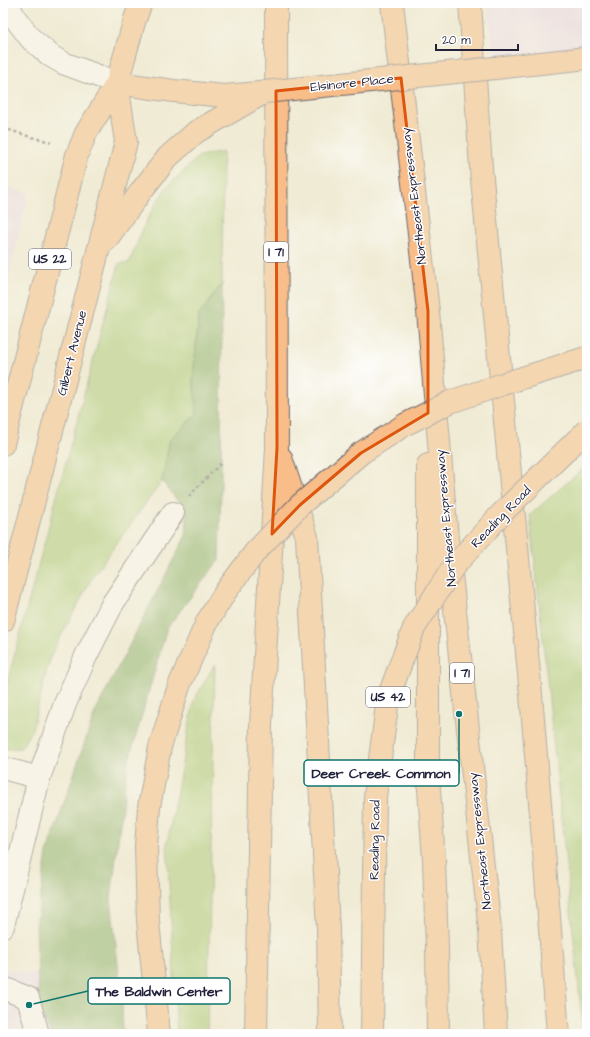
<svg xmlns="http://www.w3.org/2000/svg" width="590" height="1037" font-family="'Architects Daughter',sans-serif">
	<style>
		.built { fill: #e8d2ef }
		.green { fill: #a6cb75; stroke: #647658 }
		.forest { fill: #84af66; stroke: #536850 }
		.lines { fill: none; stroke-linecap: round; stroke-linejoin: round }
		.minor-casing { stroke: #6a6871; stroke-width: 24 }
		.major-casing { stroke: #6a6871; stroke-width: 24 }
		.highway-casing { stroke: #6a6871; stroke-width: 24 }
		.path { stroke: #6a6871; stroke-width: 2.5; stroke-dasharray: 3 3; stroke-linecap: butt }
		.minor { stroke: #fff; stroke-width: 22 }
		.major { stroke: #f8bd88; stroke-width: 22 }
		.highway { stroke: #f8bd88; stroke-width: 22 }
		.major-bridge-casing { stroke: #6a6871; stroke-width: 24; stroke-linecap: butt }
		.highway-bridge-casing { stroke: #6a6871; stroke-width: 24; stroke-linecap: butt }
		.major-bridge { stroke: #f8bd88; stroke-width: 22 }
		.highway-bridge { stroke: #f8bd88; stroke-width: 22 }
		.marked { fill: none; stroke: #de560e; stroke-width: 3; stroke-linejoin: round }
		.labels { text-anchor: middle; dominant-baseline: central; stroke-width: 3; stroke-linejoin: round; paint-order: stroke }
		.shield { fill: #fff; stroke: #646476; stroke-width: 1 }
		.shield-label { font-size: 12px; font-weight: bold; fill: #22223b }
		.street-label { font-size: 13px; fill: #22223b; stroke: #fff }
		.leader { fill: none; stroke: #0f766e; stroke-width: 1.5 }
		.callout-dot { fill: #0f766e; stroke: #fff; stroke-width: 1.5 }
		.callout { fill: #fff; stroke: #0f766e; stroke-width: 1.5 }
		.callout-label { font-size: 14px; text-anchor: middle; font-weight: bold; fill: #22223b }
	</style>
	<rect width="100%" height="100%" fill="#fff"/>
	<filter id="ink" filterUnits="userSpaceOnUse"><feTurbulence type="fractalNoise" baseFrequency=".025" numOctaves="2"/><feDisplacementMap in="SourceGraphic" scale="8" xChannelSelector="R" yChannelSelector="G"/><feConvolveMatrix kernelMatrix="1 2 1 2 8 2 1 2 1" color-interpolation-filters="sRGB"/></filter>
	<filter id="wash" filterUnits="userSpaceOnUse"><feTurbulence type="fractalNoise" baseFrequency=".012" numOctaves="4" result="noise"/><feDisplacementMap in="SourceGraphic" scale="16" xChannelSelector="R" yChannelSelector="G"/><feGaussianBlur stdDeviation="0.9" result="paint"/><feColorMatrix in="noise" values="0 0 0 0 0 0 0 0 0 0 0 0 0 0 0 0 0 1.4 0 .05"/><feComposite in="paint" operator="in"/></filter>
	<g filter="url(#wash)">
		<rect width="100%" height="100%" fill="#f0ebd4"/>
		<!-- built -->
		<g class="built">
			<polygon points="488,3 587,3 587,58 495,68"/>
			<polygon points="3,187 29,193 3,299"/>
			<polygon points="3,969 48,976 60,1034 3,1034"/>
		</g>
		<!-- green -->
		<g class="green">
			<polygon points="223,151 222,284 199,315 193,379 197,414 170,439 162,481 93,576 51,655 32,729 21,748 3,749 3,698 119,263 129,263 147,219 165,189 199,156"/>
			<polygon points="587,465 587,1034 582,1034 582,1019 530,515"/>
			<polygon points="215,664 207,1034 177,1034 167,844 194,700"/>
		</g>
		<!-- forest -->
		<polygon class="forest" points="222,284 221,490 219,560 167,628 127,767 111,899 122,1001 123,1034 51,1034 39,1008 36,926 47,853 95,712 186,535 187,513 162,481 170,439 197,414 193,379 199,315"/>
	</g>
	<g filter="url(#ink)">
		<g class="lines">
			<!-- minor casing -->
			<g class="minor-casing">
				<g id="minor">
					<polyline points="7,3 15,18 31,39 51,56 63,63 117,83"/>
					<polyline points="3,768 39,778 3,926"/>
					<polyline points="39,778 65,704 86,656 113,603 173,513"/>
					<polyline points="3,988 28,998 38,1034"/>
				</g>
			</g>
			<!-- major casing -->
			<g class="major-casing">
				<g id="major">
					<polyline points="495,68 587,58"/>
					<polyline points="117,83 174,91 224,96 259,93"/>
					<polyline points="106,240 142,190 168,157 196,132 265,92"/>
					<polyline points="3,444 77,155 86,133 117,83 135,19 141,3"/>
					<polyline points="3,621 83,310 126,142 117,83"/>
				</g>
			</g>
			<!-- highway casing -->
			<g class="highway-casing">
				<g id="highway">
					<polyline points="392,3 428,311 447,538 490,930 496,1034"/>
					<polyline points="470,3 481,168 531,695 545,864 558,1034"/>
					<polyline points="281,458 307,537 328,929 330,1034"/>
					<polyline points="428,465 428,775 434,860 437,948 438,1034"/>
					<polyline points="159,1034 148,921 146,846 149,807 160,747 179,686 207,622"/>
					<polyline points="256,1034 261,725 277,448 276,3"/>
				</g>
			</g>
			<!-- path -->
			<g class="path">
				<polyline points="3,128 31,137 51,142"/>
				<polyline points="189,496 221,463"/>
			</g>
			<!-- minor -->
			<use href="#minor" class="minor"/>
			<!-- major -->
			<use href="#major" class="major"/>
			<!-- highway -->
			<use href="#highway" class="highway"/>
			<!-- major-bridge casing -->
			<g class="major-bridge-casing">
				<g id="major-bridge">
					<polyline points="265,92 495,68"/>
					<polyline points="372,1034 375,797 388,698 414,628 454,566 502,513 587,430"/>
				</g>
			</g>
			<!-- highway-bridge casing -->
			<g class="highway-bridge-casing">
				<polyline id="highway-bridge" points="207,622 226,591 256,551 300,505 361,453 406,424 450,402 503,384 586,358"/>
			</g>
			<!-- major-bridge -->
			<use href="#major-bridge" class="major-bridge"/>
			<!-- highway-bridge -->
			<use href="#highway-bridge" class="highway-bridge"/>
		</g>
	</g>
	<!-- marked area -->
	<path d="M0 0H590V1037H0ZM401 78 428 311V413L361 453 300 505 272 534 277 448 276 91Z" fill="#f0ebd4" fill-opacity=".55" fill-rule="evenodd"/>
	<path class="marked" d="M401 78 428 311V413L361 453 300 505 272 534 277 448 276 91Z"/>
	<g class="labels">
		<!-- shield labels -->
		<g class="shield">
			<rect x="264" y="242" width="24" height="20" rx="3"/>
			<rect x="29" y="249" width="42" height="20" rx="3"/>
			<rect x="450" y="663" width="24" height="20" rx="3"/>
			<rect x="366" y="687" width="44" height="20" rx="3"/>
		</g>
		<g class="shield-label">
			<text x="276" y="252">I 71</text>
			<text x="50" y="259">US 22</text>
			<text x="462" y="673">I 71</text>
			<text x="388" y="697">US 42</text>
		</g>
		<!-- street labels -->
		<g class="street-label">
			<text transform="translate(352 83) rotate(-6)">Elsinore Place</text>
			<text transform="translate(414 196) rotate(-97)">Northeast Expressway</text>
			<text transform="translate(72 353) rotate(-76)">Gilbert Avenue</text>
			<text transform="translate(501 517) rotate(-46)">Reading Road</text>
			<text transform="translate(446 518) rotate(-95)">Northeast Expressway</text>
			<text transform="translate(375 840) rotate(-89)">Reading Road</text>
			<text transform="translate(480 841) rotate(-96)">Northeast Expressway</text>
		</g>
	</g>
	<!-- callouts -->
	<path class="leader" d="M459 714L459 773M29 1005L88 991"/>
	<g class="callout-dot">
		<circle cx="459" cy="714" r="4"/>
		<circle cx="29" cy="1005" r="4"/>
	</g>
	<g class="callout">
		<rect x="304" y="760" width="155" height="26" rx="4"/>
		<rect x="88" y="978" width="142" height="26" rx="4"/>
	</g>
	<g class="callout-label">
		<text x="381" y="778">Deer Creek Common</text>
		<text x="159" y="996">The Baldwin Center</text>
	</g>
	<!-- margin -->
	<rect width="590" height="1037" fill="none" stroke="#fff" stroke-width="16"/>
	<!-- scale -->
	<path d="M436 44v6h82v-6" fill="none" stroke="#22223b" stroke-width="2"/>
	<text x="442" y="44" font-size="12" fill="#22223b" stroke="#ffffff" stroke-width="3" paint-order="stroke">20 m</text>
</svg>
